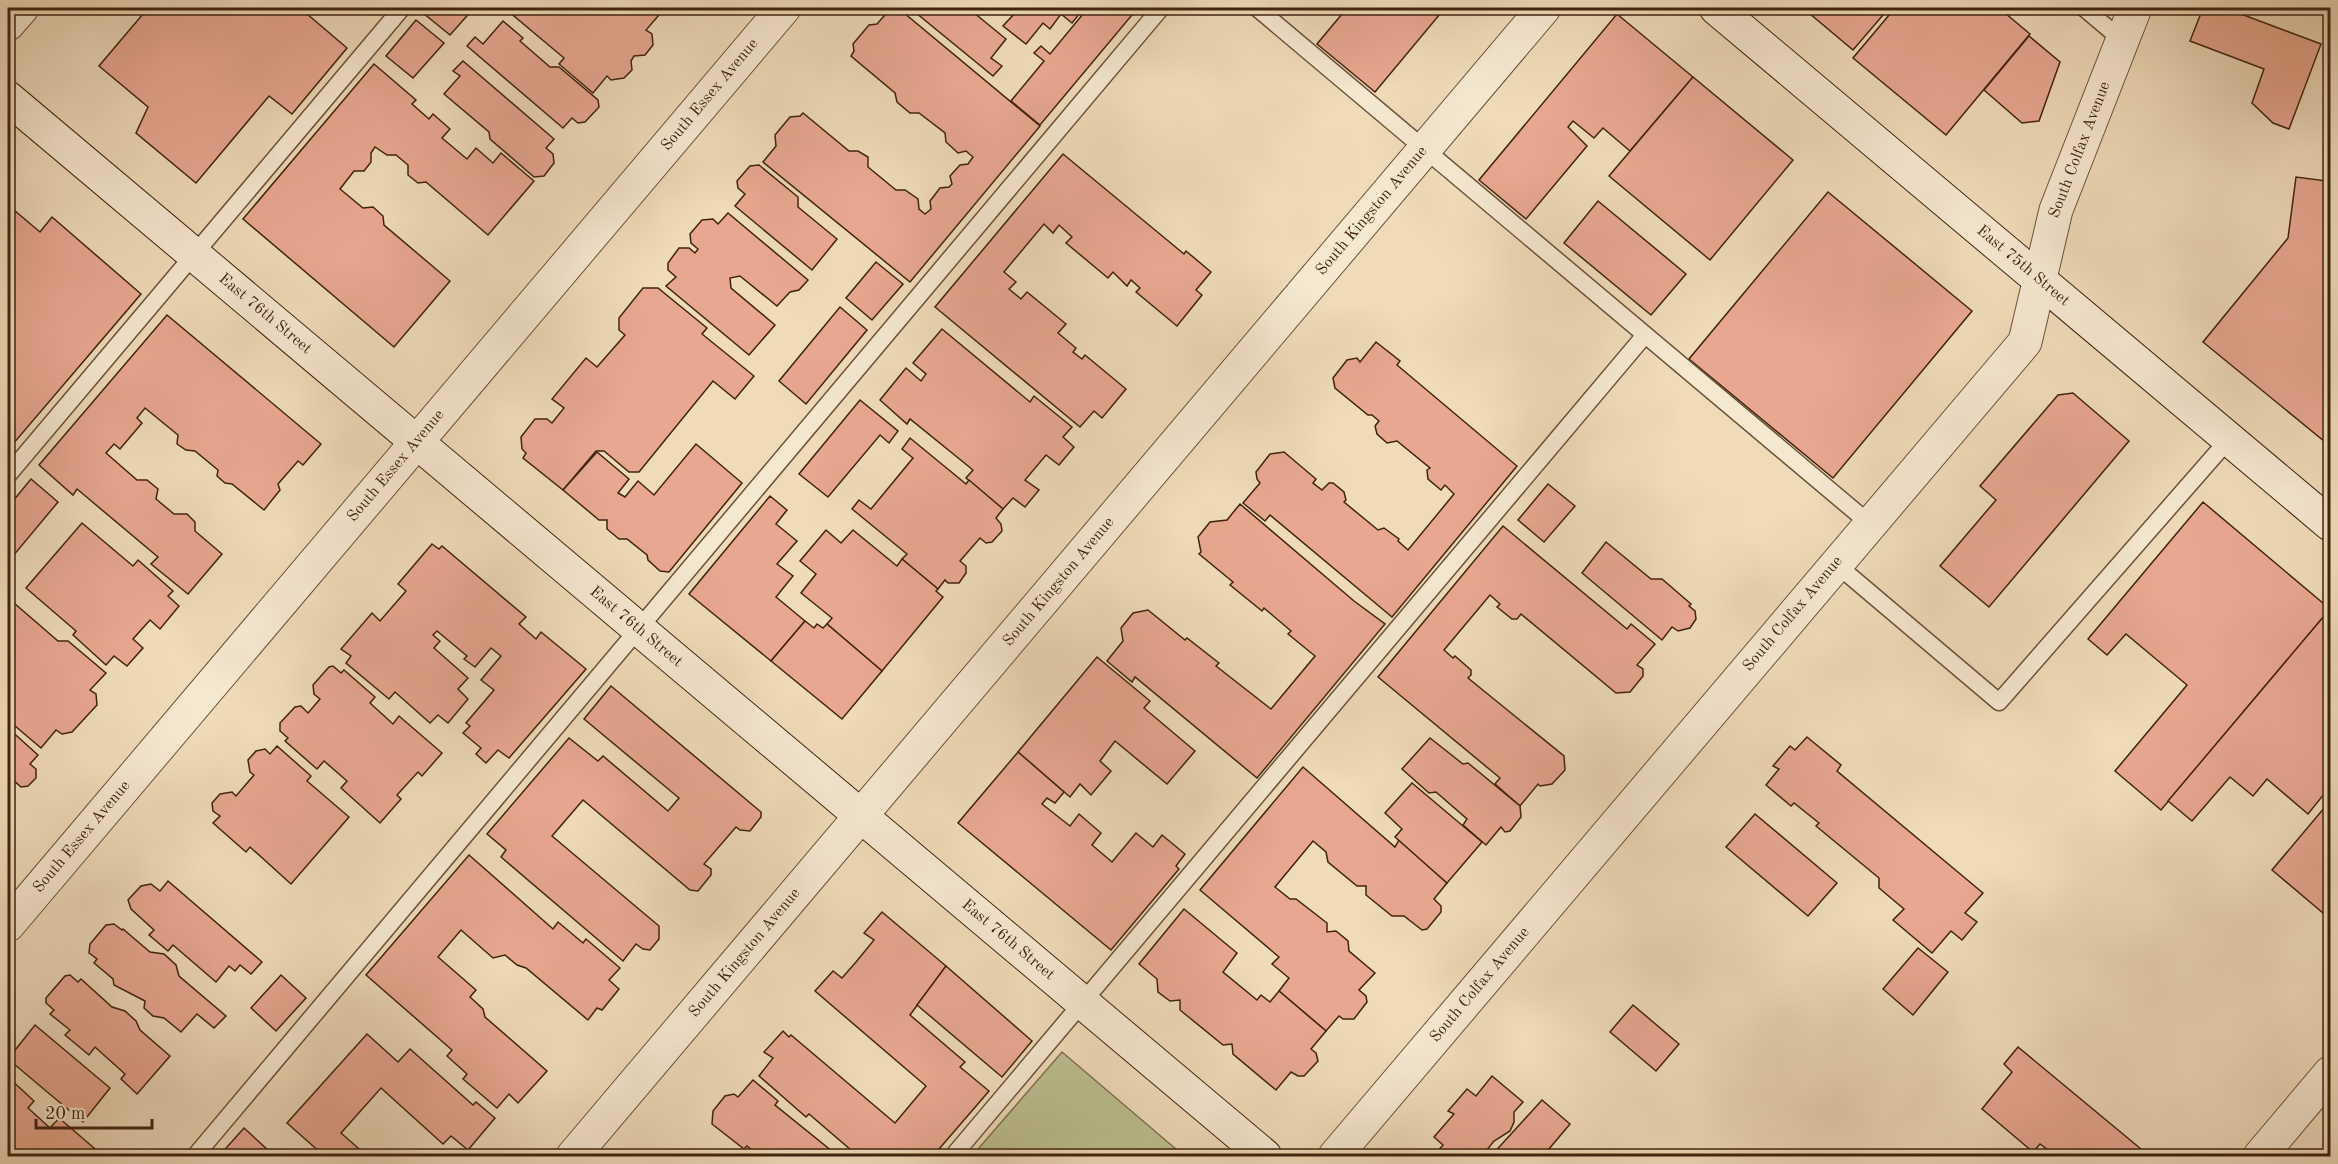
<svg xmlns="http://www.w3.org/2000/svg" width="2338" height="1164" font-family="'Old Standard TT',serif">
	<style>
		.green { fill: #bcbf8d; stroke: #7e714e; stroke-width: 1.5 }
		.building { fill: #e8a88f; stroke: #40230f; stroke-width: 1.5 }
		.lines { fill: none; stroke-linecap: round; stroke-linejoin: round }
		.lane-casing { stroke: #6c5139; stroke-width: 19 }
		.street-casing { stroke: #6c5139; stroke-width: 35 }
		.secondary-casing { stroke: #40230f; stroke-width: 35 }
		.lane { stroke: #f5e8d1; stroke-width: 16 }
		.street { stroke: #f5e8d1; stroke-width: 33 }
		.secondary { stroke: #f5e8d1; stroke-width: 33 }
		.labels { text-anchor: middle; dominant-baseline: central; stroke-width: 4.5; stroke-linejoin: round; paint-order: stroke }
		.street-label { font-size: 16px; fill: #40230f; stroke: #f5e8d1 }
	</style>
	<rect width="100%" height="100%" fill="#efdbb8"/>
	<filter id="stains"><feTurbulence type="fractalNoise" baseFrequency=".00333" numOctaves="4"/><feColorMatrix values="0 0 0 0 .2 0 0 0 0 .09 0 0 0 0 .02 0 0 0 .5 -.17"/></filter>
	<radialGradient id="worn" r=".72"><stop offset=".6" stop-color="#630" stop-opacity="0"/><stop offset="1" stop-color="#630" stop-opacity=".3"/></radialGradient>
	<!-- green -->
	<polygon class="green" points="1062,1052 1184,1156 972,1156"/>
	<!-- building -->
	<g class="building">
		<polygon points="148,8 300,8 347,48 292,114 269,96 196,183 136,133 148,107 99,66"/>
		<polygon points="428,8 474,8 450,35 423,13"/>
		<polygon points="511,8 665,8 646,30 652,34 653,45 645,55 634,56 631,61 632,70 624,78 611,80 607,76 593,93 559,64 564,58 508,11"/>
		<polygon points="891,8 898,8 1040,126 910,282 763,162 776,146 775,135 790,117 800,116 803,113 849,151 858,151 868,157 868,167 896,190 905,190 918,199 919,209 925,214 931,209 930,201 940,188 949,187 952,184 950,176 960,165 968,164 973,157 966,151 958,153 946,142 945,133 919,113 910,113 897,102 895,93 851,56 854,51 853,44 869,25 877,24"/>
		<polygon points="910,8 968,8 1006,39 991,58 1002,66 993,76"/>
		<polygon points="1007,8 1073,8 1080,13 1072,23 1061,14 1050,29 1043,23 1026,44 1003,26 1014,14"/>
		<polygon points="1088,8 1137,9 1040,125 1011,101 1044,61 1034,53 1041,46 1050,54"/>
		<polygon points="1347,8 1445,8 1375,92 1317,44"/>
		<polygon points="1803,8 1889,8 1853,50"/>
		<polygon points="1895,8 1999,8 2030,34 1946,135 1853,58"/>
		<polygon points="2203,8 2225,8 2321,44 2289,129 2273,123 2252,103 2264,69 2190,41"/>
		<polygon points="1617,14 1693,77 1630,151 1603,128 1594,138 1573,121 1568,127 1587,146 1526,219 1479,180"/>
		<polygon points="416,20 444,43 413,78 386,56"/>
		<polygon points="503,21 523,38 520,41 550,67 559,67 598,100 599,107 585,122 578,123 572,118 563,128 467,46 475,37 483,44"/>
		<polygon points="2029,36 2060,62 2039,121 2022,123 1984,90"/>
		<polygon points="463,61 554,139 546,148 553,154 554,163 544,176 534,177 490,139 489,132 444,94 460,76 453,71"/>
		<polygon points="374,64 416,100 412,104 429,119 433,114 450,129 442,138 467,159 476,148 493,163 501,153 534,181 488,235 426,182 418,183 408,175 408,165 396,155 387,155 375,147 371,153 371,162 364,171 354,171 340,189 363,208 373,207 383,216 384,225 450,281 394,347 243,219"/>
		<polygon points="1693,77 1793,160 1710,260 1609,176"/>
		<polygon points="2330,151 2330,446 2203,342 2288,238 2296,177 2326,181"/>
		<polygon points="1063,154 1184,254 1186,251 1211,272 1196,290 1202,295 1177,326 1136,292 1140,288 1131,280 1127,286 1113,272 1108,278 1066,243 1072,237 1059,225 1053,233 1044,224 1004,272 1016,282 1009,289 1021,299 1027,292 1066,324 1058,333 1076,348 1073,352 1082,359 1085,355 1126,389 1102,418 1094,411 1080,427 935,307"/>
		<polygon points="759,165 798,197 798,207 837,239 812,270 735,206 745,194 738,188 737,181 750,166"/>
		<polygon points="1828,192 1972,311 1833,478 1689,359"/>
		<polygon points="1598,201 1686,274 1651,315 1564,243"/>
		<polygon points="8,205 40,232 52,217 141,294 13,444 8,439"/>
		<polygon points="728,213 808,280 799,290 790,292 777,306 740,276 730,278 731,288 775,325 749,355 666,286 676,277 668,270 668,263 679,248 689,248 695,253 698,249 691,243 690,234 702,220 713,219 718,224"/>
		<polygon points="876,262 903,284 872,320 846,298"/>
		<polygon points="643,288 658,288 707,328 702,334 754,376 735,399 713,381 639,472 629,472 604,451 596,451 563,490 523,458 526,453 522,449 521,437 535,419 547,419 552,423 564,408 552,399 586,358 597,367 625,335 619,330 619,318"/>
		<polygon points="840,307 867,330 806,404 779,381"/>
		<polygon points="167,315 321,444 303,465 298,461 278,484 280,490 264,510 232,484 225,483 217,476 218,470 195,451 186,450 177,444 178,435 145,408 137,418 142,423 120,449 114,444 106,453 137,480 147,480 158,489 156,499 174,514 187,514 195,522 195,531 222,554 188,594 151,564 158,557 77,489 73,495 39,465"/>
		<polygon points="942,329 1030,402 1034,396 1072,427 1063,437 1074,447 1059,465 1046,455 1025,480 1039,490 1025,507 1013,498 1003,509 966,478 973,470 910,419 907,424 880,400 906,368 921,381 926,374 913,363"/>
		<polygon points="1376,342 1400,361 1397,365 1517,466 1392,617 1270,515 1265,521 1243,503 1260,483 1257,479 1256,472 1270,454 1284,452 1316,479 1313,483 1322,490 1329,483 1333,483 1344,492 1346,500 1344,502 1378,530 1384,528 1399,539 1398,541 1408,550 1454,494 1445,485 1441,490 1428,479 1427,470 1430,468 1397,441 1387,443 1377,434 1375,426 1379,421 1372,415 1368,415 1335,388 1333,378 1347,360 1357,358 1360,362"/>
		<polygon points="2073,393 2129,441 1989,607 1940,566 1996,500 1980,486 2058,395"/>
		<polygon points="860,400 898,431 889,443 880,435 828,497 799,474"/>
		<polygon points="910,438 966,484 969,480 1003,509 996,518 1001,524 1002,531 992,542 986,543 980,538 960,561 966,566 966,573 959,583 948,583 945,580 938,589 902,559 907,554 852,509 859,500 871,509 913,458 902,449"/>
		<polygon points="696,444 742,483 669,572 660,571 648,560 647,555 627,539 619,539 607,529 607,520 599,520 563,490 597,452 629,479 618,493 625,497 638,481 654,495"/>
		<polygon points="31,479 58,502 8,562 8,507"/>
		<polygon points="1548,484 1575,506 1544,542 1518,520"/>
		<polygon points="770,496 787,510 776,524 797,541 777,564 793,576 776,597 805,621 771,661 689,594"/>
		<polygon points="2203,502 2330,609 2161,810 2115,771 2187,685 2126,634 2107,655 2088,639"/>
		<polygon points="1240,504 1354,601 1385,624 1257,778 1135,677 1132,682 1107,661 1123,641 1121,628 1133,613 1148,610 1185,640 1187,638 1219,663 1216,666 1271,709 1315,656 1288,634 1291,631 1264,608 1262,611 1230,585 1233,582 1199,554 1201,552 1198,537 1210,522 1227,520"/>
		<polygon points="82,523 133,566 138,560 173,591 168,596 179,606 160,629 150,620 133,639 143,648 127,666 114,656 106,665 73,635 76,631 26,588"/>
		<polygon points="1503,526 1627,629 1631,624 1655,644 1637,665 1643,669 1643,676 1630,692 1616,693 1521,614 1517,619 1512,619 1497,607 1500,604 1490,595 1444,650 1453,658 1455,656 1471,670 1471,675 1468,678 1564,756 1565,770 1552,784 1540,786 1538,784 1520,806 1495,784 1500,778 1378,677"/>
		<polygon points="826,530 841,543 853,530 897,566 902,559 938,589 936,591 943,597 882,671 827,624 832,618 801,593 816,574 800,561"/>
		<polygon points="1606,542 1651,579 1662,579 1691,604 1689,606 1695,611 1696,619 1690,628 1678,631 1672,627 1662,640 1582,573"/>
		<polygon points="432,544 439,549 442,546 526,617 519,624 536,639 541,632 586,669 509,758 498,750 486,763 476,754 481,748 463,733 470,726 466,723 494,690 481,680 501,656 491,648 475,667 464,659 467,656 437,631 433,635 440,641 434,648 468,678 458,689 468,699 448,723 438,715 430,723 395,692 389,699 346,663 351,656 341,649 372,613 380,621 406,591 398,584"/>
		<polygon points="14,603 58,641 68,641 106,673 90,690 96,694 97,705 72,732 62,734 56,730 41,748 8,720 8,610"/>
		<polygon points="2330,609 2330,800 2324,794 2308,814 2267,779 2253,796 2230,777 2192,821 2168,801"/>
		<polygon points="805,621 814,628 817,624 823,628 827,624 882,671 842,719 771,661"/>
		<polygon points="1097,657 1150,701 1144,708 1195,751 1167,784 1115,741 1100,761 1111,771 1091,795 1080,784 1070,797 1018,752"/>
		<polygon points="333,666 341,673 344,670 375,697 370,703 393,724 399,716 442,753 422,776 418,772 397,795 401,799 380,823 341,788 347,781 324,761 317,769 285,741 288,738 280,731 280,723 295,707 301,706 308,713 320,699 314,694 313,685 329,667"/>
		<polygon points="611,686 761,812 761,817 750,831 740,830 736,827 704,864 711,869 711,875 698,891 690,890 583,800 552,836 659,926 659,939 650,950 643,949 636,944 623,961 501,857 506,850 487,834 569,738 598,761 603,756 668,811 679,798 584,719"/>
		<polygon points="8,728 38,755 30,764 36,769 36,778 28,786 21,787 12,779 8,785"/>
		<polygon points="1807,737 1841,765 1837,771 1983,893 1965,913 1977,922 1962,940 1951,931 1932,953 1893,920 1904,909 1879,888 1879,878 1816,826 1819,823 1794,803 1791,806 1766,785 1779,769 1773,766 1790,746 1795,750"/>
		<polygon points="1430,738 1463,764 1468,763 1520,806 1521,817 1510,831 1505,832 1501,827 1486,845 1463,825 1467,819 1436,792 1429,793 1402,769"/>
		<polygon points="277,746 311,776 307,781 349,817 291,884 250,847 246,852 213,823 220,816 213,811 212,803 220,794 232,792 236,796 254,775 250,772 248,760 256,751 265,749 270,754"/>
		<polygon points="1018,752 1064,792 1055,803 1047,798 1042,804 1070,826 1079,814 1101,833 1092,845 1112,862 1136,833 1153,847 1162,835 1185,854 1176,866 1179,869 1111,950 958,823"/>
		<polygon points="1303,767 1395,847 1399,840 1447,883 1434,899 1441,906 1441,912 1427,929 1422,930 1404,916 1392,916 1366,895 1366,886 1357,886 1328,862 1326,852 1313,841 1275,887 1290,899 1296,899 1327,923 1327,932 1336,931 1348,941 1349,951 1375,973 1359,990 1366,996 1367,1002 1354,1019 1343,1019 1339,1016 1326,1031 1279,991 1289,978 1272,964 1279,957 1200,890"/>
		<polygon points="1412,783 1482,842 1447,883 1395,837 1402,829 1385,813"/>
		<polygon points="2330,801 2330,919 2272,870"/>
		<polygon points="1755,814 1837,883 1808,916 1726,847"/>
		<polygon points="469,855 553,929 558,922 583,943 586,939 620,968 609,980 619,989 602,1010 597,1008 588,1020 526,968 517,965 505,955 493,958 461,930 438,957 476,990 470,997 483,1009 485,1017 547,1071 518,1103 509,1094 497,1108 463,1079 467,1074 447,1056 452,1050 366,975"/>
		<polygon points="168,881 262,962 251,974 240,965 235,971 229,966 216,982 173,945 168,951 149,935 154,930 131,909 128,900 141,886 151,884 160,891"/>
		<polygon points="1184,909 1237,953 1223,972 1257,1000 1261,995 1270,1002 1279,991 1326,1031 1311,1049 1316,1053 1318,1061 1304,1076 1298,1076 1291,1072 1276,1090 1233,1054 1232,1044 1223,1045 1180,1010 1180,1000 1170,1001 1158,992 1157,979 1139,964"/>
		<polygon points="882,912 946,966 910,1015 965,1062 960,1067 989,1091 933,1156 858,1156 809,1114 806,1117 759,1076 773,1058 764,1052 783,1031 789,1037 791,1035 895,1123 926,1086 815,991 833,971 842,978 856,962 874,940 864,933"/>
		<polygon points="114,924 122,930 123,929 150,952 164,954 176,965 179,976 226,1016 214,1028 197,1014 181,1032 164,1018 153,1016 144,1008 145,1001 114,985 113,979 94,963 97,959 89,953 90,944 106,925"/>
		<polygon points="1918,948 1948,972 1913,1015 1883,989"/>
		<polygon points="946,966 1032,1041 1002,1077 917,1005"/>
		<polygon points="70,975 78,982 81,979 112,1007 125,1011 136,1021 140,1030 170,1056 137,1094 121,1079 125,1074 95,1047 89,1055 65,1035 70,1030 50,1014 54,1010 46,1003 46,998 65,976"/>
		<polygon points="281,975 306,998 276,1031 251,1008"/>
		<polygon points="1633,1005 1679,1044 1656,1071 1610,1032"/>
		<polygon points="35,1025 110,1088 83,1122 8,1059"/>
		<polygon points="367,1034 398,1062 410,1049 473,1105 476,1102 495,1118 468,1150 451,1136 443,1144 381,1088 341,1133 367,1156 319,1156 322,1154 287,1123"/>
		<polygon points="2018,1047 2141,1149 2135,1156 2056,1156 2040,1144 2033,1152 1982,1109 2012,1072 2004,1064"/>
		<polygon points="1492,1076 1523,1102 1514,1112 1514,1122 1510,1131 1494,1141 1482,1156 1438,1156 1435,1154 1443,1145 1434,1137 1454,1114 1448,1111 1467,1089 1476,1096"/>
		<polygon points="8,1077 34,1101 28,1108 50,1128 59,1118 101,1154 99,1156 8,1156"/>
		<polygon points="753,1080 778,1101 775,1105 838,1156 759,1156 747,1146 744,1149 712,1124 713,1111 725,1096 734,1094 738,1097"/>
		<polygon points="1542,1100 1570,1124 1543,1156 1491,1156"/>
		<polygon points="244,1128 269,1151 264,1156 219,1156"/>
	</g>
	<g class="lines">
		<!-- lane casing -->
		<g class="lane-casing">
			<g id="lane">
				<polyline points="1257,8 1870,524"/>
				<polyline points="2084,8 2122,40"/>
				<polyline points="8,475 402,8"/>
				<polyline points="1836,564 1999,702 2229,439"/>
				<polyline points="195,1156 1161,8"/>
				<polyline points="953,1156 1645,335"/>
			</g>
		</g>
		<!-- street casing -->
		<g class="street-casing">
			<g id="street">
				<polyline points="8,24 22,8"/>
				<polyline points="8,925 784,8"/>
				<polyline points="573,1156 1544,8"/>
				<polyline points="1335,1156 2025,342 2056,210 2135,8"/>
				<polyline points="2260,1156 2330,1073"/>
			</g>
		</g>
		<!-- secondary casing -->
		<g class="secondary-casing">
			<g id="secondary">
				<polyline points="1716,8 2330,524"/>
				<polyline points="8,98 1265,1156"/>
			</g>
		</g>
		<!-- lane -->
		<use href="#lane" class="lane"/>
		<!-- street -->
		<use href="#street" class="street"/>
		<!-- secondary -->
		<use href="#secondary" class="secondary"/>
	</g>
	<g class="labels">
		<!-- street labels -->
		<g class="street-label">
			<text transform="translate(710 95) rotate(-50)">South Essex Avenue</text>
			<text transform="translate(2080 150) rotate(-69)">South Colfax Avenue</text>
			<text transform="translate(1372 211) rotate(-50)">South Kingston Avenue</text>
			<text transform="translate(2023 266) rotate(40)">East 75th Street</text>
			<text transform="translate(265 314) rotate(40)">East 76th Street</text>
			<text transform="translate(396 466) rotate(-50)">South Essex Avenue</text>
			<text transform="translate(1059 582) rotate(-50)">South Kingston Avenue</text>
			<text transform="translate(1793 614) rotate(-50)">South Colfax Avenue</text>
			<text transform="translate(636 627) rotate(40)">East 76th Street</text>
			<text transform="translate(82 837) rotate(-50)">South Essex Avenue</text>
			<text transform="translate(1008 940) rotate(40)">East 76th Street</text>
			<text transform="translate(745 953) rotate(-50)">South Kingston Avenue</text>
			<text transform="translate(1480 985) rotate(-50)">South Colfax Avenue</text>
		</g>
	</g>
	<!-- margin -->
	<rect width="2338" height="1164" fill="none" stroke="#efdbb8" stroke-width="30"/>
	<rect x="9" y="9" width="2320" height="1146" fill="none" stroke="#40230f" stroke-width="3"/>
	<rect x="15" y="15" width="2308" height="1134" fill="none" stroke="#40230f" stroke-width="1.5"/>
	<!-- scale -->
	<path d="M36 1119v9h116v-9" fill="none" stroke="#40230f" stroke-width="3"/>
	<text x="45" y="1119" font-size="18" fill="#40230f" stroke="#f5e8d1" stroke-width="4.5" paint-order="stroke">20 m</text>
	<rect width="100%" height="100%" filter="url(#stains)"/>
	<rect width="100%" height="100%" fill="url(#worn)"/>
</svg>
